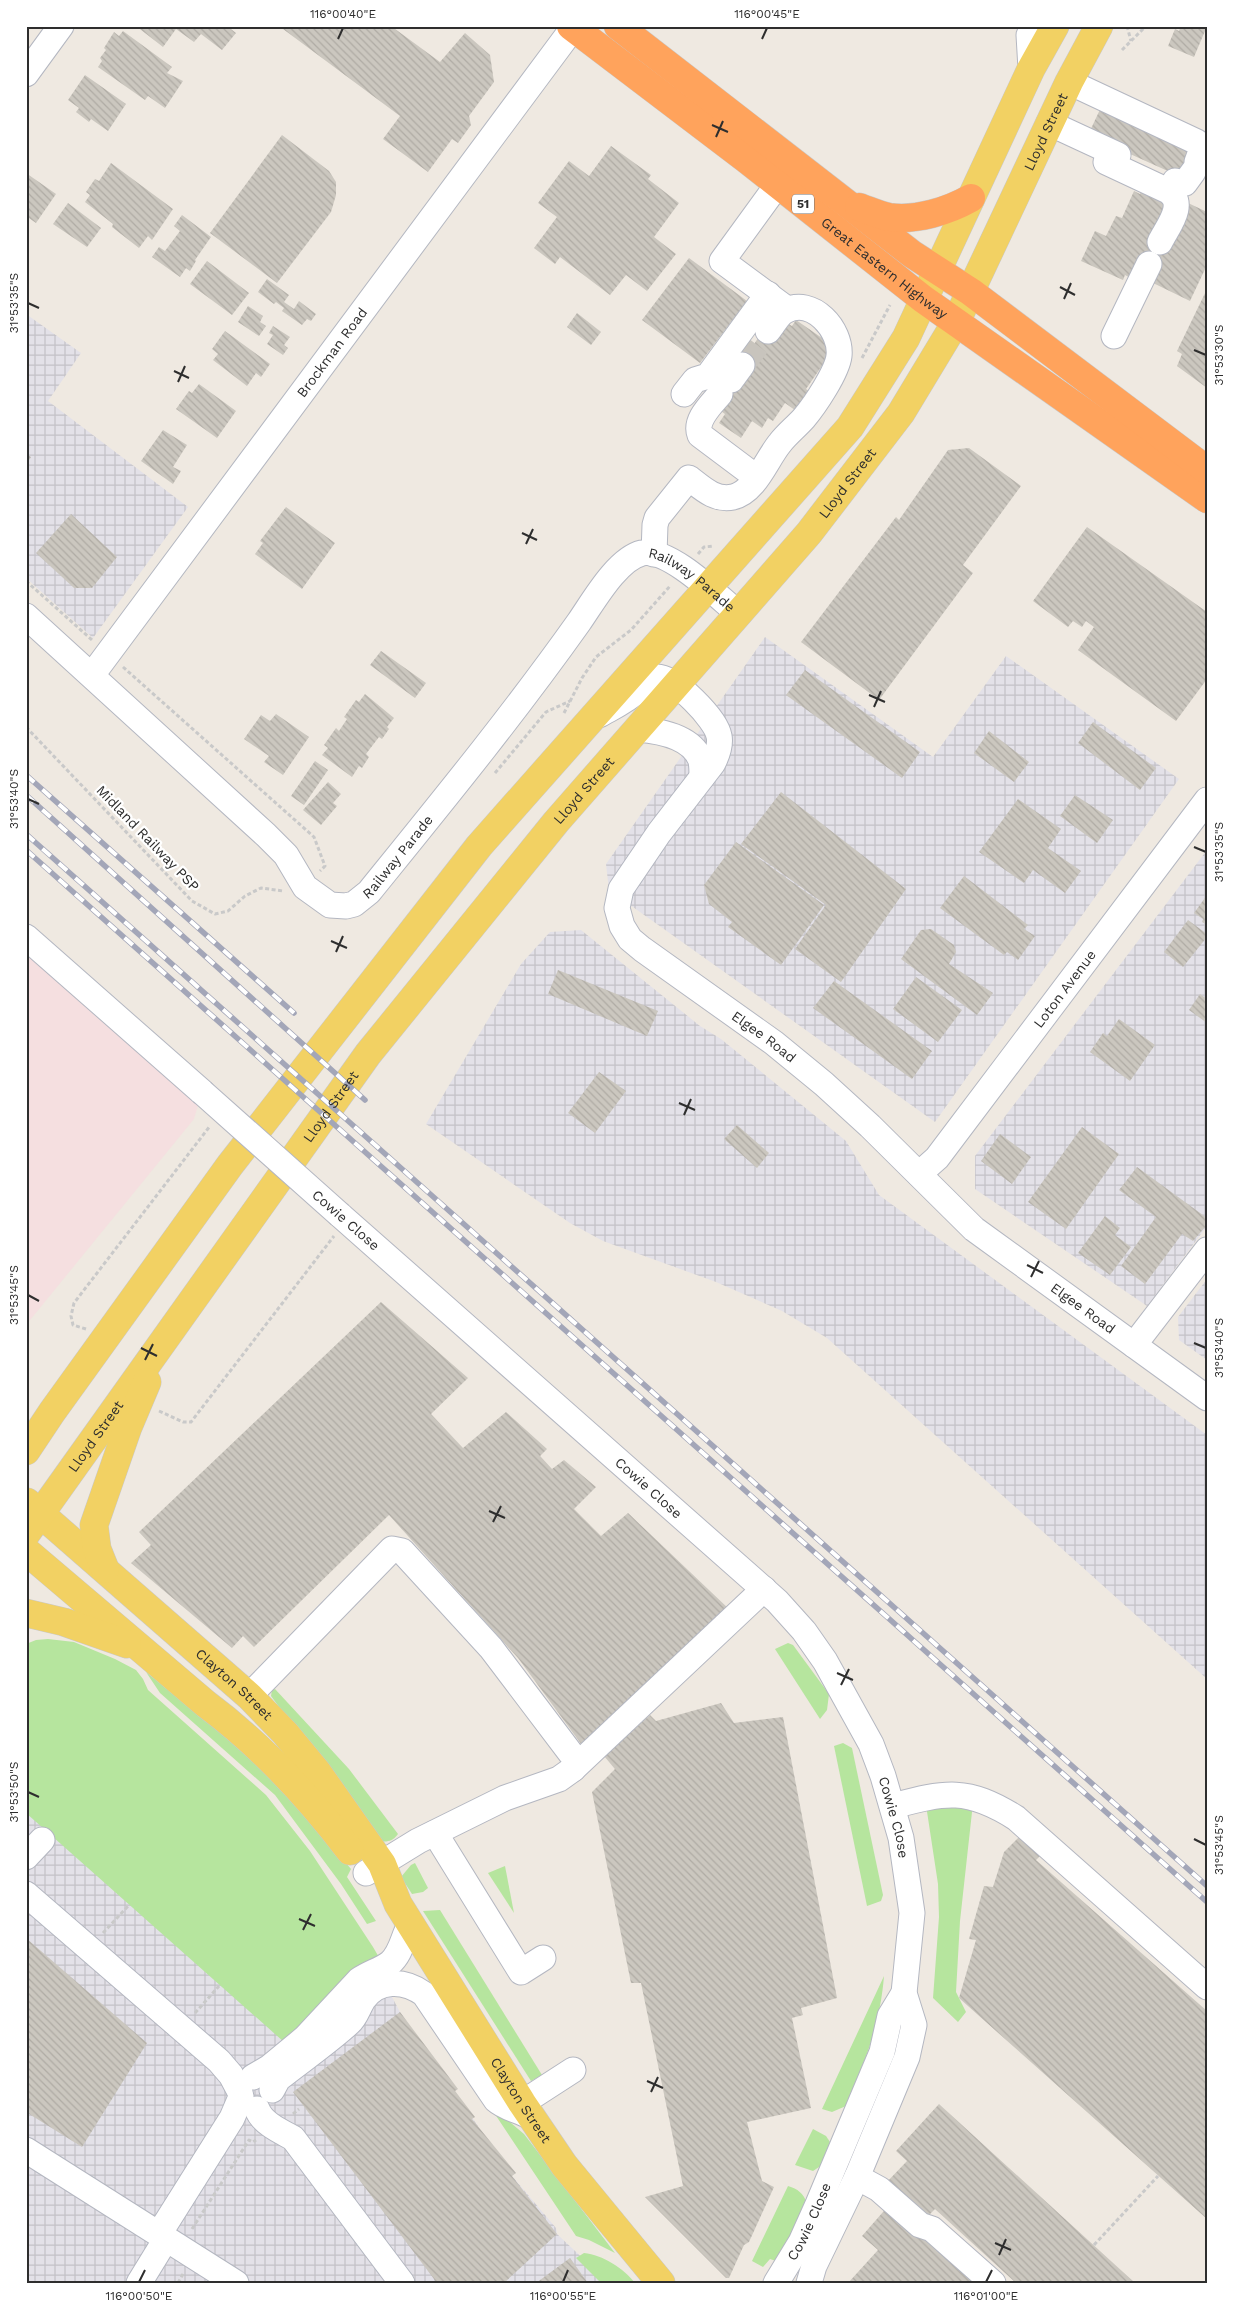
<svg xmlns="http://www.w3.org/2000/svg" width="1233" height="2309" font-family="'Work Sans',sans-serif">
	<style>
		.industrial { fill: url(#industrial-grid) }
		.medical { fill: #f5dfe0 }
		.grass { fill: #b6e59e }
		.building { fill: url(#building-back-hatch) }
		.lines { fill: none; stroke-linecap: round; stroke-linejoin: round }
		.minor-tunnel { stroke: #c8c4bd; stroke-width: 25; stroke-dasharray: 25 12; stroke-linecap: butt }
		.minor-casing { stroke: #b4b7c1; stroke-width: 27 }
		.major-casing { stroke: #c9c9c9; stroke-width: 29 }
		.highway-casing { stroke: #c9c9c9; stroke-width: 29 }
		.path { stroke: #c9c9c9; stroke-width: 3; stroke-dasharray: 4 2.5; stroke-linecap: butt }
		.minor { stroke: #fff; stroke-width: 25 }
		.major { stroke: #f2d163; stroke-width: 28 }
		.highway { stroke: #ffa35c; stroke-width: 28 }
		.rail-casing { stroke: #a3a6b8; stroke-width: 5.5 }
		.rail { stroke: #fff; stroke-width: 4; stroke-dasharray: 11; stroke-linecap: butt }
		.minor-bridge-casing { stroke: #b4b7c1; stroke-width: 27; stroke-linecap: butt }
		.minor-bridge { stroke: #fff; stroke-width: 25 }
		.ticks { fill: none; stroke: #2e2e2e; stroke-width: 2 }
		.labels { text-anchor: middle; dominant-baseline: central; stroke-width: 4.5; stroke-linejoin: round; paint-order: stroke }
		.shield { fill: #fff; stroke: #6d6d6d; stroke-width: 1 }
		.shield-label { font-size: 12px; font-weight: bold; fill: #2e2e2e }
		.street-label { font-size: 14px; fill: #2e2e2e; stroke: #fff }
		.neatline { fill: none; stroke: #2e2e2e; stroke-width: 2 }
		.ticks-label { font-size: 12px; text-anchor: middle; fill: #2e2e2e }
	</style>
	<defs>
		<pattern id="industrial-grid" width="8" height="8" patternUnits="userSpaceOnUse" patternTransform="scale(1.25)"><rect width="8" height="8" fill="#e3e1e8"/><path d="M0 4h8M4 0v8" fill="none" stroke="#c3c1c7"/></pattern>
		<pattern id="building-back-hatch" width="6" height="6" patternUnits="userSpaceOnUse" patternTransform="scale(1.25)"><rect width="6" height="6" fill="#cbc7bf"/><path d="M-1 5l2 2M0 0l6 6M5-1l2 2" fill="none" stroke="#afaba4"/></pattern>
	</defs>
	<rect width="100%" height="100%" fill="#efe9e1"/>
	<!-- industrial -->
	<g class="industrial">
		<polygon points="26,314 81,353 48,401 188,507 93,638 26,578"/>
		<polygon points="765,637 933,757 1006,656 1179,779 935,1122 609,890 606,864"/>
		<polygon points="1207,850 1207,1226 1147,1306 975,1189 975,1156"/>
		<polygon points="581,930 700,1026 721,1039 846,1141 879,1195 1207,1435 1207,1679 827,1338 782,1311 716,1282 603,1241 570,1223 426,1124 521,964 550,932"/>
		<polygon points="1207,1279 1207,1360 1179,1340 1178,1317"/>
		<polygon points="26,1679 351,1920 400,2012 512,2176 556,2228 557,2234 609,2283 26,2283"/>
	</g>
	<!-- medical -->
	<polygon class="medical" points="26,934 202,1092 194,1119 26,1325"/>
	<!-- grass -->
	<g class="grass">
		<polygon points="48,1639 74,1642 115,1659 136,1670 143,1679 148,1690 266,1795 310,1851 373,1947 380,1959 284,2042 26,1813 26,1644 36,1640"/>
		<polygon points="788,1643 793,1645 829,1694 827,1710 820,1719 775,1649"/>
		<polygon points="146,1672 236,1745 294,1801 351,1869 347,1877 376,1921 367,1924 341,1884 275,1795 160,1693"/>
		<path d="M275 1689 349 1769 398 1834C392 1842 387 1842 378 1841L271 1696 272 1690Z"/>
		<polygon points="843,1743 852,1748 883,1895 881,1901 867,1906 834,1746"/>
		<polygon points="973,1803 960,1921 956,1992 966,2012 958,2022 933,1998 939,1917 938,1884 926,1805"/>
		<polygon points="415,1863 428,1888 423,1892 412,1894 401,1877 411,1865"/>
		<polygon points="505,1866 514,1913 488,1873"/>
		<polygon points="440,1910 542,2075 531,2081 423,1911"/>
		<path d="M884 1976C880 2026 865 2061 846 2106L832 2112 822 2109Z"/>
		<polygon points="425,2009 505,2118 524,2134 615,2253 589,2240 576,2236"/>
		<polygon points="813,2129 826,2136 830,2142 822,2165 813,2171 795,2165"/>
		<path d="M788 2186C798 2189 803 2193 807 2203L779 2262 770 2259 763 2267 752 2261Z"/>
		<path d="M584 2253C603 2255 623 2268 635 2283H601L576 2258Z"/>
	</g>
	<!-- building -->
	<g class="building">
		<polygon points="136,26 227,26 236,33 222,50 201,34 194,42 176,29 163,47"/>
		<polygon points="279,26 391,26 440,62 465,33 490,55 494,82 469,116 471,125 458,143 452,139 428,172 383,139 400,116"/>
		<polygon points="1181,26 1207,26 1207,32 1205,31 1194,57 1168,46 1175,29 1179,31"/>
		<polygon points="123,31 172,67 167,73 183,81 165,108 148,96 145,100 98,67 102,61 100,58 106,50 104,48 114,32 119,36"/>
		<polygon points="85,75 126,104 108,131 91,119 89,122 76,112 79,108 68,100"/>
		<polygon points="1104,101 1192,141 1185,157 1206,167 1202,176 1181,167 1173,185 1170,172 1088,135"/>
		<polygon points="282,135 329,171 336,182 336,195 331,212 277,283 210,233"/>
		<polygon points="611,146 651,175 648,179 679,203 654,237 676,254 647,291 626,275 610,295 560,257 555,264 534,248 557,217 538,203 569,161 589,176"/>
		<polygon points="111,163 173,209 152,240 148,236 139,248 112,227 113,224 85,202 90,195 86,192 95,179 99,181"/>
		<polygon points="26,173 56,194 36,223 26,216"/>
		<polygon points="1143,188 1186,202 1207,212 1207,265 1190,301 1149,281 1136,281 1125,275 1123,280 1081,261 1095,231 1106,236 1116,216 1122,218 1134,191 1140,194"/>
		<polygon points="68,203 101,228 87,247 53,224"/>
		<polygon points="182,215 211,237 195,260 196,261 190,271 186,268 180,277 152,257 159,247 165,251 180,231 174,226"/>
		<polygon points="689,258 747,301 700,363 642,320"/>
		<polygon points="207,261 249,293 232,315 190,284"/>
		<polygon points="267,279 289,295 284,302 294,309 299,301 316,314 311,321 307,319 302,325 282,311 284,308 276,302 274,304 258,292"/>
		<polygon points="1207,289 1207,388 1177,366 1182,354 1177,351"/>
		<polygon points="248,306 263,316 260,322 266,326 259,336 238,322"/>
		<polygon points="577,313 601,332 591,345 567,327"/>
		<polygon points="796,320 835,347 806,389 810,392 802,415 785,403 773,421 768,418 762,428 752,421 741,438 719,423 725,414 718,409 741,364 764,329 787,323 792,326"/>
		<polygon points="273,326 290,337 284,345 288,348 283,355 267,344 273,335 269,333"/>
		<polygon points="225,331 270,364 261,377 256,373 247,386 213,360 218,354 212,349"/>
		<polygon points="199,384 236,411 217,438 176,409 189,391 192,393"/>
		<polygon points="163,430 187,445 173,467 181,471 173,484 141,461"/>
		<polygon points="969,448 1021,486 963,565 973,573 879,700 801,642 896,517 899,520 948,450"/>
		<polygon points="26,454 31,457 26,465"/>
		<polygon points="286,507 335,543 302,589 255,554 263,543 260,541"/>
		<polygon points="71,514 117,557 92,588 74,588 36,553"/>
		<polygon points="1087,527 1207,612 1207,679 1176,721 1078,650 1094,627 1086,621 1082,627 1073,621 1068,627 1033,601"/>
		<polygon points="381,651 426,683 415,698 370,665"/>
		<polygon points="805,670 920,752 902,778 786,695"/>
		<polygon points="365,694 394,718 387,727 389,729 382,739 379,737 366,754 369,757 362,768 359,766 352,777 322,755 328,748 324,745 336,728 339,731 347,719 344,717 356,700 359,702"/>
		<polygon points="276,714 309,737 283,775 264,762 269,756 244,739 261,715 270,721"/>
		<polygon points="1093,722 1156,768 1140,790 1078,743"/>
		<polygon points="989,731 1029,762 1014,782 974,753"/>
		<polygon points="315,761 328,770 304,805 291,796"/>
		<polygon points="328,782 341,794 333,803 337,806 321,825 303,810"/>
		<polygon points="781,792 906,889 841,982 795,949 826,905 741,844"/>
		<polygon points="1075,795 1113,820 1097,843 1060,816"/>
		<polygon points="1018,799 1061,829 1048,848 1081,871 1065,893 1033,870 1024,883 979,852"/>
		<polygon points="736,842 824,905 781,965 728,927 732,922 709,904 704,885"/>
		<polygon points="964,876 1028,925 1024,929 1035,936 1018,960 1007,952 1004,955 940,908"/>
		<polygon points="1207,895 1207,925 1202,922 1203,919 1194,913"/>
		<polygon points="1188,920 1207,934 1207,937 1183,967 1164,952"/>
		<polygon points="931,929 954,945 956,952 949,964 993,993 977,1015 901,959 921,930"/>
		<polygon points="558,970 658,1011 647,1036 548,994"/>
		<polygon points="916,977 962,1010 938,1042 893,1009"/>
		<polygon points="834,981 932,1051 912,1079 813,1008"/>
		<polygon points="1200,994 1207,999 1207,1023 1189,1010"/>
		<polygon points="1119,1019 1155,1045 1130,1081 1090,1052 1103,1033 1107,1036"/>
		<polygon points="599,1072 626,1091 595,1133 568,1113"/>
		<polygon points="737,1125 769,1153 757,1168 724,1139"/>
		<polygon points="1082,1127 1119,1154 1066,1229 1028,1202"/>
		<polygon points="1000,1134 1031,1157 1012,1184 981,1161"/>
		<polygon points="1137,1167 1207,1218 1207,1225 1193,1241 1182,1234 1145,1284 1121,1266 1156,1217 1119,1190"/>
		<polygon points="1105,1216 1120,1228 1115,1235 1131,1247 1110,1275 1078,1253"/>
		<polygon points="381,1302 468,1378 431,1414 463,1448 506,1412 547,1449 540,1456 552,1469 564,1460 596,1487 574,1509 601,1536 628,1513 730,1610 590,1756 518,1658 389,1515 254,1647 243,1636 232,1648 131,1563 151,1545 139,1532"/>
		<polygon points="721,1703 734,1723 783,1717 837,1998 801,2008 803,2015 792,2018 811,2108 747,2122 762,2181 774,2187 749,2242 744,2245 729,2278 726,2278 645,2197 683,2186 641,1983 631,1983 592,1792 615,1769 604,1756 650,1715 656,1721"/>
		<polygon points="1022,1834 1043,1853 1036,1860 1207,2011 1207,2219 959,1998 976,1940 969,1939 984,1886 993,1887 1004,1852"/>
		<polygon points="26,1938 147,2043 82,2147 26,2112"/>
		<polygon points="400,2012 458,2089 455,2091 475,2117 472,2119 516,2173 512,2176 557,2234 504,2283 437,2283 293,2092"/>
		<polygon points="939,2104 1135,2283 1016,2283 935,2209 924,2220 885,2184 907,2161 896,2151"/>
		<polygon points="890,2204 979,2283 848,2283 878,2250 862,2236"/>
		<polygon points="570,2258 588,2283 536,2283"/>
	</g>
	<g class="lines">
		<!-- minor-tunnel -->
		<polyline class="minor-tunnel" points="742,365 768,331"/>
		<!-- minor casing -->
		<g class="minor-casing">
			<g id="minor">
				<polyline points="1031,69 1029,35 1034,26"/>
				<polyline points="26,74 61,26"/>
				<polyline points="1069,82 1197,142 1201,151 1197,162"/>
				<polyline points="1049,123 1118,155"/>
				<path d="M1106 162 1168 191C1187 204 1168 226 1160 242"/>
				<polyline points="1175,181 1185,183 1193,172"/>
				<polyline points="778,184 722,261 787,309"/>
				<polyline points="1114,336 1149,264"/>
				<polyline points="731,380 742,365"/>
				<polyline points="684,394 695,380 708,376 768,294"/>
				<path d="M720 394C711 405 694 420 700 435L756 477"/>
				<path d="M654 554 655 525 657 518 689 478C702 488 715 501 733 497 756 491 766 460 780 443 787 434 796 427 804 418 815 405 837 372 839 356 842 330 812 296 785 311 778 315 773 325 768 331"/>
				<path id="s1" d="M26 616 266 835 286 855 305 887 330 905 346 906 354 904 369 892C441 803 513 715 579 622 593 602 617 559 642 553 670 548 718 597 739 614"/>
				<path id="s2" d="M92 675 573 28"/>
				<path id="s3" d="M599 715C613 707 627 701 638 690 644 684 648 677 657 677 675 677 716 719 719 736 721 745 717 755 713 763L659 833 621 889 617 908 622 926 630 939 642 949 774 1043 824 1084 870 1126 974 1229 1207 1398"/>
				<path d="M638 729C660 731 693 737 701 761 702 766 702 772 702 777"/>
				<polyline points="26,937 202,1092"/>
				<path id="s4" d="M919 1174 937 1158 1207 800"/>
				<path id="s5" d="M340 1215 777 1601 804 1631 825 1661 871 1744 883 1776 901 1838 912 1913 904 1993 914 2025 907 2057 857 2177 814 2266 809 2283"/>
				<polyline points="1134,1345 1207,1250"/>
				<polyline points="249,1696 392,1549 402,1551 491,1648 575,1759 573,1769 559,1779 505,1798 418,1841 366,1873"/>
				<polyline points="573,1769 764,1589"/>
				<path d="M893 1806C946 1792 967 1787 1016 1818L1207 1987"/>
				<polyline points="435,1833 521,1972 543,1958"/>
				<polyline points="26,1857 42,1840"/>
				<polyline points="26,1894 219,2061 231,2075 240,2092"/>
				<path d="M253 2077 270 2067 305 2038 359 1980C369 1973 381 1970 390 1963 402 1953 403 1936 410 1925"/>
				<path d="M272 2090 278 2079C302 2060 327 2043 349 2023 356 2017 358 2008 363 2000 378 1978 405 1980 424 1994L496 2100C506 2109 520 2110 532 2118"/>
				<polyline points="522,2103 573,2070"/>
				<path d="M257 2109C262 2123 280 2131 293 2138L402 2283"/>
				<polyline points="26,2150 236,2283"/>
				<polyline points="857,2177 879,2189 920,2225 932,2229 993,2283"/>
				<polyline points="159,2234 232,2118 241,2097"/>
				<polyline points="139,2283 166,2239"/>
				<path id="s6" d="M776 2283 801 2242 818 2204 882 2052 890 2016 904 1993"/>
			</g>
		</g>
		<!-- major casing -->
		<g class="major-casing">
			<g id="major">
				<polyline points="26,1451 52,1412 230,1165 479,846 850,427 906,338 1031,69 1055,26"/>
				<path id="s7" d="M27 1502 249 1696 285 1733 318 1773 382 1864 398 1904 522 2103 564 2165 661 2283"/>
				<path id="s8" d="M26 1534 368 1054 556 822 809 533 901 413 956 322 1069 82 1099 26"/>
				<path d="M26 1551 206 1704C261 1745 309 1797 350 1851"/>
				<polyline points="105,1569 97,1549 94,1525 128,1427 147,1382"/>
				<polyline points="26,1613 64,1622 127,1644"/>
			</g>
		</g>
		<!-- highway casing -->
		<g class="highway-casing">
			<g id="highway">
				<path id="s9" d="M571 26 746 159 923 299 1207 499"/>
				<polyline points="618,26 912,254 971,292 1207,470"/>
				<path d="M859 207C868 210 879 215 889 217 916 221 948 211 971 198"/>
			</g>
		</g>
		<!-- path -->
		<g class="path">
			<polyline points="1127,26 1131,41"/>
			<polyline points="1122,50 1146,26"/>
			<polyline points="862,358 890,305"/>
			<polyline points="698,554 704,547 714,546"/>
			<polyline points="26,581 92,640"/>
			<polyline points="123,667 314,837 325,866 320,871"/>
			<polyline points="564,713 582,678 596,657 631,630 671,585"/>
			<polyline points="26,727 192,901 215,914 228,911 245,896 261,888 283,891"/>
			<polyline points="495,773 546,712 570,701"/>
			<polyline points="86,1329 73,1325 71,1316 74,1303 210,1126"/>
			<polyline points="159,1411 183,1422 191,1422 334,1236"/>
			<polyline points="103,1933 129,1905"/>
			<polyline points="195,2013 219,1986"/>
			<polyline points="293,2114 299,2109"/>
			<polyline points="192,2229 249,2140 253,2142 256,2140"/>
			<polyline points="1094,2245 1158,2176"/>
			<polyline points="178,2283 183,2274"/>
		</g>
		<!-- minor -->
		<use href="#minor" class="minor"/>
		<!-- major -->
		<use href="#major" class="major"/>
		<!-- highway -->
		<use href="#highway" class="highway"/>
		<!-- rail casing -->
		<g class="rail-casing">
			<g id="rail">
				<polyline points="26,775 294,1013"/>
				<polyline points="26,795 365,1100"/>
				<polyline points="26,834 1207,1886"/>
				<polyline points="26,850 1207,1902"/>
			</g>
		</g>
		<!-- rail -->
		<use href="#rail" class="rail"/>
		<!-- minor-bridge casing -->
		<g class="minor-bridge-casing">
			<polyline id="minor-bridge" points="202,1092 340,1215"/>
		</g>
		<!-- minor-bridge -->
		<use href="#minor-bridge" class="minor-bridge"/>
	</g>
	<!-- ticks -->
	<path class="ticks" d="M338 39 343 28M762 39 767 28M712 125 728 132M716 137 723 121M1060 287 1075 295M1064 299 1071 283M28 303 39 308M1194 350 1206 355M174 371 189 378M178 382 185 366M522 533 537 540M526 544 533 529M869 695 885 702M874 707 881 691M28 799 39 804M1194 847 1206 852M331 941 347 948M336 952 343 936M679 1103 695 1110M684 1115 691 1099M1027 1265 1043 1273M1031 1277 1039 1261M28 1295 39 1301M1194 1343 1206 1348M141 1348 157 1356M145 1360 153 1344M489 1511 505 1518M493 1522 501 1506M837 1673 853 1680M841 1685 849 1669M28 1792 39 1797M1194 1839 1206 1845M299 1919 315 1926M303 1930 311 1914M647 2081 663 2088M651 2092 658 2077M995 2243 1011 2250M999 2255 1006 2239M139 2282 145 2270M563 2282 568 2270M986 2282 992 2270"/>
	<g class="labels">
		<!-- shield labels -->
		<rect class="shield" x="792" y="194.5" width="22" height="19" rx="4"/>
		<g class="shield-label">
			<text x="803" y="204">51</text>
		</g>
		<!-- street labels -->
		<g class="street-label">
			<text stroke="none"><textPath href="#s8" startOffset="1740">Lloyd Street</textPath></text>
			<text stroke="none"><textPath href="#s9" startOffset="396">Great Eastern Highway</textPath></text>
			<text stroke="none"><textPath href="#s2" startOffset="402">Brockman Road</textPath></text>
			<text stroke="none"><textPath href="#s8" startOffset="1335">Lloyd Street</textPath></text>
			<text stroke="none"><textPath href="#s1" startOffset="960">Railway Parade</textPath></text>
			<text stroke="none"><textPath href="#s8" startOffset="930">Lloyd Street</textPath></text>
			<text transform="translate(148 838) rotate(46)">Midland Railway PSP</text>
			<text stroke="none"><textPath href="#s1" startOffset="510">Railway Parade</textPath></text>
			<text stroke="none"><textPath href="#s4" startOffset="236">Loton Avenue</textPath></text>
			<text stroke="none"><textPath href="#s3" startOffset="562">Elgee Road</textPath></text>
			<text stroke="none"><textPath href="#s8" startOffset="525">Lloyd Street</textPath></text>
			<text transform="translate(346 1220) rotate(41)">Cowie Close</text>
			<text stroke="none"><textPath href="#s3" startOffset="982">Elgee Road</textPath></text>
			<text stroke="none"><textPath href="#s8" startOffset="120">Lloyd Street</textPath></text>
			<text stroke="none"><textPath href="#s5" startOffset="412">Cowie Close</textPath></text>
			<text stroke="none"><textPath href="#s7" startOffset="276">Clayton Street</textPath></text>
			<text stroke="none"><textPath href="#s5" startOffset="832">Cowie Close</textPath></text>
			<text stroke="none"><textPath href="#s7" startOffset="784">Clayton Street</textPath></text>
			<text stroke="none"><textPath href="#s6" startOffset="70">Cowie Close</textPath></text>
		</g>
	</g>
	<!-- border -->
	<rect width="1233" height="2309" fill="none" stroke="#ffffff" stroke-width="55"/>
	<rect x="28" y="28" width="1178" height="2254" class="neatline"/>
	<g class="ticks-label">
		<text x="343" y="18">116°00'40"E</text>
		<text x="767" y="18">116°00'45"E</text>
		<text transform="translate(14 303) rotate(-90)" y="4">31°53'35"S</text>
		<text transform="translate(1219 355) rotate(-90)" y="4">31°53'30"S</text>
		<text transform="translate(14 799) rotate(-90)" y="4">31°53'40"S</text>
		<text transform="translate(1219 852) rotate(-90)" y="4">31°53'35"S</text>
		<text transform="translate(14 1295) rotate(-90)" y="4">31°53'45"S</text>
		<text transform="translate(1219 1348) rotate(-90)" y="4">31°53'40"S</text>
		<text transform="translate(14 1792) rotate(-90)" y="4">31°53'50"S</text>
		<text transform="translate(1219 1845) rotate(-90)" y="4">31°53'45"S</text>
		<text x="139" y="2300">116°00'50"E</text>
		<text x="563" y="2300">116°00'55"E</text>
		<text x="986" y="2300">116°01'00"E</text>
	</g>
</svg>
